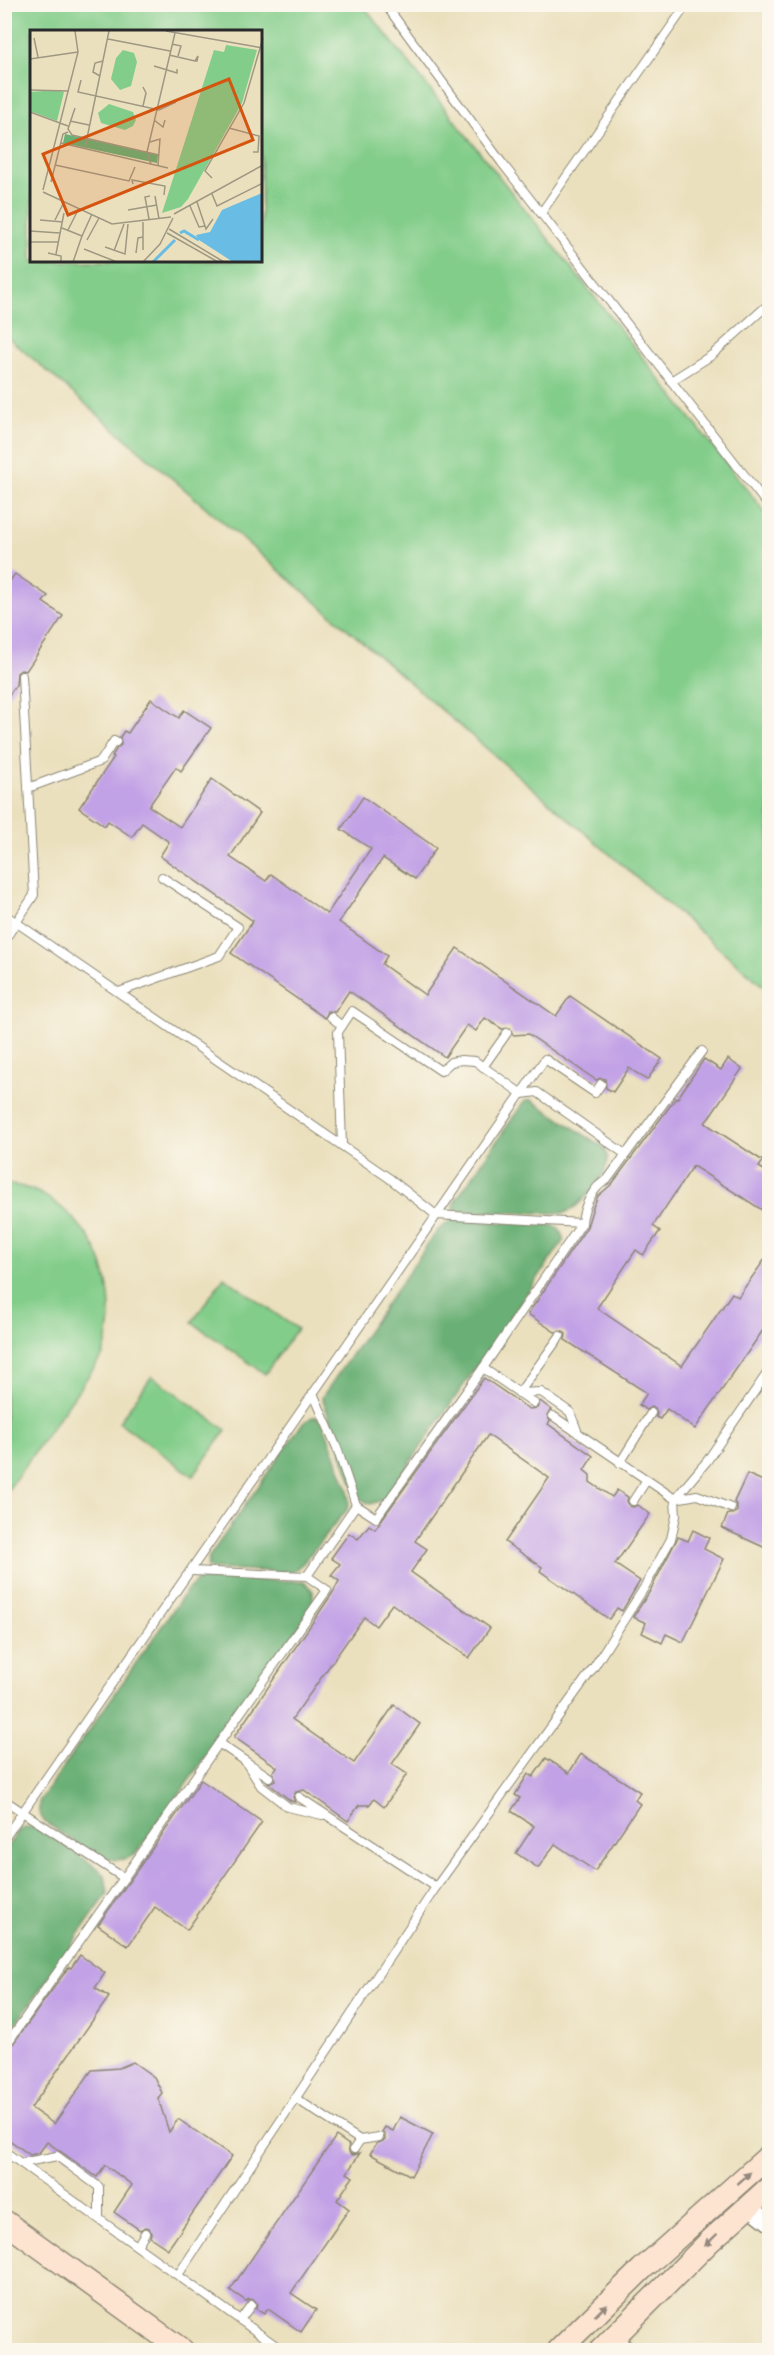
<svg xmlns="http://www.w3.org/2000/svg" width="774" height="2355" font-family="'EB Garamond',serif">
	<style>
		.green { fill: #83cd8a; stroke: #577c5a; stroke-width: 1.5; fill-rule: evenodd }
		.forest { fill: #6ab076; stroke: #4a6e50; stroke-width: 1.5 }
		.building { fill: #c2a2e6 }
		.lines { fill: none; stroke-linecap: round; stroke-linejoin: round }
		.service-casing { stroke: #8b8674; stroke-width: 10 }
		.minor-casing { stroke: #8b8674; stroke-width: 19 }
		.secondary-casing { stroke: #8b8674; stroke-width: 25 }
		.service { stroke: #fff; stroke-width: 8 }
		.minor { stroke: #fff; stroke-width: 16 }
		.secondary { stroke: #fde4d0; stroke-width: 22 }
		.oneway { fill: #94887e }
		.inset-river { fill: none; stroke: #69bde5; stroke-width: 3 }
		.inset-road { fill: none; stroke: #9e9883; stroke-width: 1.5 }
		.view { fill: #d5540f; fill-opacity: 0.15; stroke: #d5540f; stroke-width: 3 }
		.inset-edge { fill: none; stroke: #2b2b2b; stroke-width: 3 }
	</style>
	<rect width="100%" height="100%" fill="#fbf7ec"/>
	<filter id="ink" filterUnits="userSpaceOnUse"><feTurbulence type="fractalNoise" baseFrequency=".0167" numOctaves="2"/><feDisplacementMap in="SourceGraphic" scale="12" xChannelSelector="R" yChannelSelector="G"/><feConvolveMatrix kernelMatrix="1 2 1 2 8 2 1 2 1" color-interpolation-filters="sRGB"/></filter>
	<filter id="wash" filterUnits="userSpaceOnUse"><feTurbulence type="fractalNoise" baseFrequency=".008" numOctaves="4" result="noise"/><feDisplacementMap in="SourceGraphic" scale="24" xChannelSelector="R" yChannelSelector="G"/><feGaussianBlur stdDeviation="1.35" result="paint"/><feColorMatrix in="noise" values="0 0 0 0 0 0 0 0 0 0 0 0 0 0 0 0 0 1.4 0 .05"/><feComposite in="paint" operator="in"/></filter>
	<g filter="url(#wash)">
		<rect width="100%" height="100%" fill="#ebe0be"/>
		<!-- green -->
		<g class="green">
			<path d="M5 4 363 5 769 517V991L5 335ZM32 32H261V261H32Z"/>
			<path d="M5 1184C52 1187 96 1231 106 1278 112 1304 111 1330 103 1355L5 1494Z"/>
			<polygon points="224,1277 297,1329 265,1374 192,1322"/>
			<polygon points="152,1376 226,1430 193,1476 119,1422"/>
		</g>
		<!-- forest -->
		<g class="forest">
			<path d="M531 1100 603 1147C607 1153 609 1157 607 1164 604 1178 578 1209 564 1213L467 1212 454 1210V1203L521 1106 525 1101Z"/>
			<polygon points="451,1220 551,1225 559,1228 564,1240 385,1499 370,1504 357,1497 322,1397 437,1231"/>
			<polygon points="312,1417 317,1417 324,1425 348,1490 349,1502 347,1510 339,1519 303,1563 292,1572 213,1569 207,1567 209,1557 302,1424"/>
			<path d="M199 1579 304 1581 313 1591V1607L139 1850C114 1879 67 1836 44 1821L39 1813V1802L187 1590Z"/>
			<polygon points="25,1827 38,1828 99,1869 105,1876 108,1893 5,2039 5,1850 19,1830"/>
		</g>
		<g id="blocks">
			<!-- building -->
			<g class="building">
				<polygon points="15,574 48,596 43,602 63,616 26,671 21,670 17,673 16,685 4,702 4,589"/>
				<polygon points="151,699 179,718 184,710 211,728 181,771 176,767 149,806 180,827 212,779 260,813 230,857 266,881 271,874 327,914 371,849 341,829 363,797 436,848 415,879 383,858 339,922 387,956 382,964 425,995 457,948 556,1016 570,996 662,1059 647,1080 629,1068 613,1092 606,1088 605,1079 601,1078 596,1080 528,1034 513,1035 510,1028 502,1029 485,1018 476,1031 467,1025 445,1057 349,991 335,1012 328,1011 325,1018 231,953 253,921 160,856 169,842 142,823 132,837 108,821 105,826 79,808 114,757 112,756 117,748 121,745 120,737 124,731 128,733"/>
				<polygon points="704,1059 721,1070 728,1059 742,1069 705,1123 763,1161 759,1167 770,1174 770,1215 693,1166 653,1226 660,1231 643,1255 636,1250 597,1308 682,1366 732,1293 738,1297 770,1252 770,1320 695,1429 667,1409 660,1419 656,1417 657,1413 655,1408 651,1407 646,1410 639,1405 647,1393 565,1340 566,1334 563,1331 555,1332 528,1314 587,1227 593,1207 598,1196 612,1184 676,1098 677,1099"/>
				<polygon points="484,1378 529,1409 537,1408 540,1401 552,1410 547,1415 550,1421 548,1424 593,1456 584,1470 590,1475 590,1482 612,1497 617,1490 628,1497 627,1501 629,1506 633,1507 638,1505 650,1514 615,1564 640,1581 622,1611 617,1608 609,1619 540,1571 542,1567 505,1542 549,1478 488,1435 415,1541 427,1549 411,1572 490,1628 469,1658 392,1604 376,1626 364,1617 292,1719 354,1763 394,1705 420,1724 392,1764 407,1774 384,1807 374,1799 369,1805 359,1805 348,1821 304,1790 296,1792 293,1797 295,1802 291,1801 268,1783 275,1780 273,1772 277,1767 234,1737 332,1594 339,1581 331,1575 340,1564 331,1558 349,1533 358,1539 369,1525 375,1529"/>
				<polygon points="747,1474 770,1484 770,1550 722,1528 728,1514 733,1514 737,1511 737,1506 734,1502"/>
				<polygon points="693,1530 709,1538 704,1549 724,1559 683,1642 666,1634 662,1643 642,1633 646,1623 633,1617 650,1591 678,1537 688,1541"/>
				<polygon points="581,1754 640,1792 635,1800 640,1804 595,1871 555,1844 538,1868 516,1853 534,1826 511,1811 520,1798 515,1795 528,1774 533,1777 546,1758 569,1773"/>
				<polygon points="201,1780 262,1822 187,1930 155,1907 128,1946 98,1925"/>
				<polygon points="80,1955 105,1973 95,1988 109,1997 31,2108 54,2124 92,2070 119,2068 133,2062 154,2077 162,2093 158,2098 169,2132 178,2119 232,2156 168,2249 150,2237 151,2233 149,2228 145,2227 140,2230 114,2212 132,2185 105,2165 97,2177 47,2142 39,2153 30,2155 4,2136 4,2056 69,1967 71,1968"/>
				<polygon points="400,2117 433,2134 411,2176 370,2154 376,2144 385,2140 385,2135 382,2132 385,2127 393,2131"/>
				<polygon points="336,2136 349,2145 348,2149 350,2154 354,2155 360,2153 347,2173 353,2177 337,2200 349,2209 291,2293 316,2310 301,2332 268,2309 264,2314 256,2309 257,2303 254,2300 249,2299 246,2301 230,2290"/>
			</g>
		</g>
	</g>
	<g filter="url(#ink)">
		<use href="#blocks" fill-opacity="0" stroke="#8b8674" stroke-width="1.5"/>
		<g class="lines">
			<!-- service casing -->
			<g class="service-casing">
				<g id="service">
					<polyline points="385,4 502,163 770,508"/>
					<polyline points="541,213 687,4"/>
					<polyline points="671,381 712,355 770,303"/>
					<polyline points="28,788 101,761 114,741 116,742"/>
					<polyline points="4,914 389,1178 436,1215 582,1223"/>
					<polyline points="4,941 34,895 22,676"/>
					<polyline points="119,992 219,956 238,927 162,877"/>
					<polyline points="331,1017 342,1026"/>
					<polyline points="483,1067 507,1033"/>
					<polyline points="342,1145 338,1032 352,1011 441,1071 451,1062 461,1060 475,1061 522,1094 537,1092 625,1154"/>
					<polyline points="483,1368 534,1403"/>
					<polyline points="313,1393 337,1448 356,1505"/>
					<polyline points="519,1393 541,1392 570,1412 578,1433"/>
					<polyline points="519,1393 560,1336"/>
					<polyline points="620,1463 651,1413"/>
					<polyline points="675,1499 707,1461 770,1369"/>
					<polyline points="675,1499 697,1495 731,1508"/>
					<polyline points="633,1501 646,1481"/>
					<polyline points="191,1571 307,1576"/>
					<polyline points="220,1744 269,1777"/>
					<polyline points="245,1761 261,1786 288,1807 322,1815"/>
					<polyline points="299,1797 436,1887"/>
					<polyline points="4,1800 124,1878"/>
					<polyline points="4,1839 545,1059 595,1093 601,1084"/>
					<path d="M4 2048 327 1590 307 1576 356 1505 376 1518 483 1368 582 1223C583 1208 593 1186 607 1180L702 1051"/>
					<polyline points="295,2098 360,2140"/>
					<polyline points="354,2149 360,2140 379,2137"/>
					<polyline points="4,2151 282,2350"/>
					<polyline points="21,2163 57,2156 99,2187 99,2219"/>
					<polyline points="137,2246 145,2233"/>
					<polyline points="178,2275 436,1887 594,1667 644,1588 671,1539 676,1516 675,1499 553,1416"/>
					<polyline points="240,2320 251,2305"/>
				</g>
			</g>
			<!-- minor casing -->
			<g class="minor-casing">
				<g id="minor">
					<polyline points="748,2206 770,2223"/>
					<polyline points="612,2340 627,2350"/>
				</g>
			</g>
			<!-- secondary casing -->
			<g class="secondary-casing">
				<g id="secondary">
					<polyline points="4,2221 182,2350"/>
					<polyline points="559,2350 642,2269 770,2155"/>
					<polyline points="601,2350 710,2241 770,2187"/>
				</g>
			</g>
			<!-- service -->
			<use href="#service" class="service"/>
			<!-- minor -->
			<use href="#minor" class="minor"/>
			<!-- secondary -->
			<use href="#secondary" class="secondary"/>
		</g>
		<!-- one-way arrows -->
		<defs><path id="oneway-solid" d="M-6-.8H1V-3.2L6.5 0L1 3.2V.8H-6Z" transform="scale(1.5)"/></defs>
		<g class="oneway">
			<use href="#oneway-solid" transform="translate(744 2178) rotate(-42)"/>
			<use href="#oneway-solid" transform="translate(711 2240) rotate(136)"/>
			<use href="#oneway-solid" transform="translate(601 2310) rotate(-44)"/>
		</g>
	</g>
	<!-- overview -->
	<g transform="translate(30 30)">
		<rect width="232" height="232" fill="#ebe0be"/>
		<path d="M196 15 227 20 212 73 158 169 151 177 132 183 184 20 194 22ZM93 20 104 23 107 32 101 56 90 60 81 49 86 28ZM26 60 34 62 27 91 0 81V62ZM79 74 103 82 106 90 103 96 95 100 71 93 68 83Z" fill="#83cd8a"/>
		<path d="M35 104 128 125 127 133 33 113Z" fill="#6ab076"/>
		<path d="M232 163V232H203L169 210 166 205 180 202 192 180Z" fill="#69bde5"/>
		<path class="inset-river" d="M150 203 154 201 169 210M123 232 145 210"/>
		<path class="inset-road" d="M136 1 233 18M4 8 8 27M78 9 140 21M142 14 151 16 148 26M139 25 165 31H167L168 26 165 31M0 29 48 22M124 36 147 43V39M70 46 63 42 65 33 73 31M51 50 48 62 129 80 146 72M0 60 39 61M113 76 116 63 113 57M45 78 38 99 42 105 129 125M0 82 38 96M124 90 133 97 135 90M40 91 59 95M199 98 229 106 228 122H223M120 112 130 109 128 135M31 113 138 138M55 118 79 1M121 134 117 122 145 3M25 135 99 151 105 137M182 148 175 141 214 73 233 8M21 152 33 104 38 102M103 154 102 150 135 156 134 165M13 160 48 22 45 1M13 162 82 194 141 187M182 164 187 176 233 153M125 166 129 189M167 172 176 199 183 189M160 176 169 197 175 196M98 180 127 175M144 184 233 135M119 189 115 167 120 166M10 190 33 192M25 190 34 172M113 192V220M32 198 52 206 62 184M139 199 194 232M38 200 49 178M0 201 30 203M137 203 188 232M57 210 69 188M0 212H28M75 217 95 224 98 194M54 219 87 232M84 221 94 194M18 223 31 226V232M106 223 108 208 113 207M26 224 34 183M43 232 52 206M113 232 130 214 143 188"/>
		<path class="view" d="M199 49 223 110 38 185 13 124Z"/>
		<rect width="232" height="232" class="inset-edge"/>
	</g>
	<!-- margin -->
	<rect width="774" height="2355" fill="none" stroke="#fbf7ec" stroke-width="24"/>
</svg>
